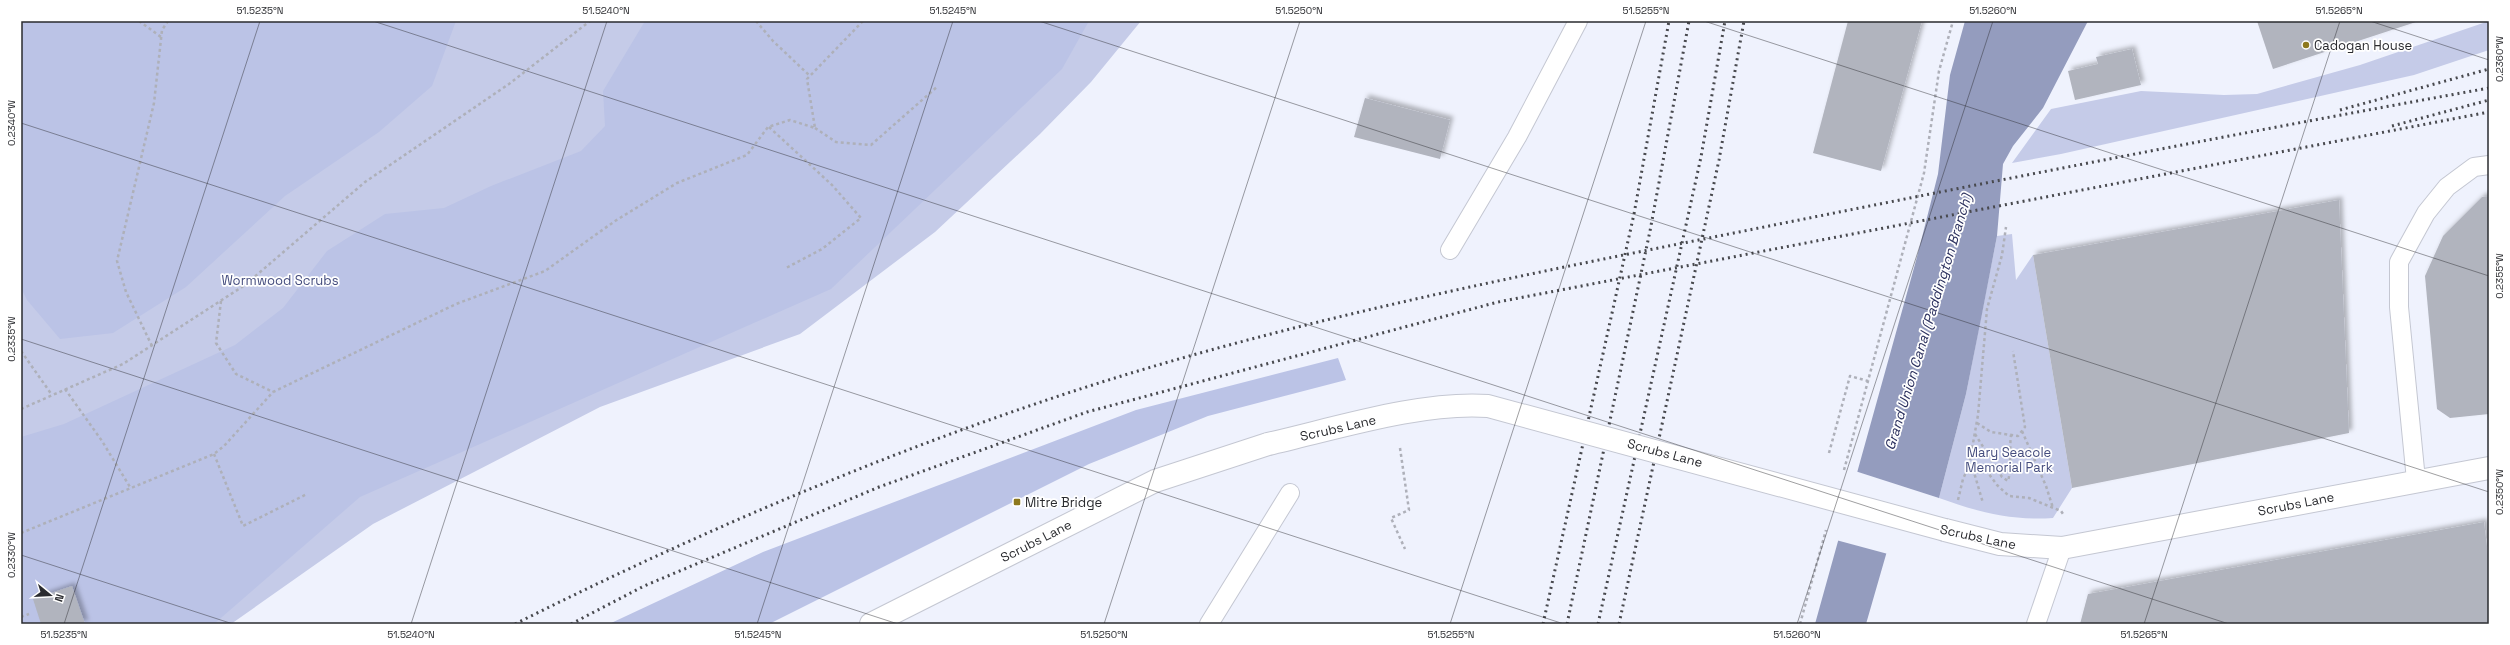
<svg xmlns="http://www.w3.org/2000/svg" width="2510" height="645" font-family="'Space Grotesk',sans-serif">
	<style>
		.green { fill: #c5cbe8 }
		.forest { fill: #bbc3e6 }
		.water { fill: #949cbe }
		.pier { fill: #eff2fd }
		.building { fill: #b1b4be; filter: url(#shadow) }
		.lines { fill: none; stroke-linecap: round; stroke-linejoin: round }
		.lane-casing { stroke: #c4c7d2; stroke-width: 20 }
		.primary-casing { stroke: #c4c7d2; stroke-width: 24 }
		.path { stroke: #aeb0b9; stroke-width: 2.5; stroke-dasharray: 3 3; stroke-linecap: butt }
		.lane { stroke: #fff; stroke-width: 18 }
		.primary { stroke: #fff; stroke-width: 22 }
		.rail { stroke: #48494e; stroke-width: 3; stroke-dasharray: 2 4; stroke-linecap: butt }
		.primary-bridge-casing { stroke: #c4c7d2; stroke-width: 24; stroke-linecap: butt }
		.primary-bridge { stroke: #fff; stroke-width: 22 }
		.ticks { fill: none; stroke: #2a2b2f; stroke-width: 1; stroke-opacity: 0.45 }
		.poi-dot { fill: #8d781d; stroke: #fff; stroke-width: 1.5 }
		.labels { text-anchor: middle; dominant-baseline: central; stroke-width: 3.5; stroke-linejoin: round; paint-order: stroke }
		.poi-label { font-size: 13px; fill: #2a2b2f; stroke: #fff; text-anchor: start }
		.park-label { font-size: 13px; fill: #454d7e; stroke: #fff }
		.street-label { font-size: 13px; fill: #2a2b2f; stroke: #fff }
		.water-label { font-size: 14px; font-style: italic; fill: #2a2f5d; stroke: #fff }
		.neatline { fill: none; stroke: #2a2b2f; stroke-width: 1.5 }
		.ticks-label { font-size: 10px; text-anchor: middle; fill: #2a2b2f }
	</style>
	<defs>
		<filter id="shadow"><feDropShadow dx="3.5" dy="-3.5" stdDeviation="2" flood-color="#0004"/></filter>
	</defs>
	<rect width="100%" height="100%" fill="#eff2fd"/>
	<!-- green -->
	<g class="green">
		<polygon points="21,21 1141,21 1091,82 1040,134 935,232 800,334 600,407 373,524 231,624 21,624"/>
		<polygon points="2489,21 2489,50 2414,75 2061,154 2012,163 2051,109 2141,91 2224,95 2257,94 2360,65"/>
		<path d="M2012 234 2016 280 2033 255 2072 488 2053 518C2012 521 1978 512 1939 498L1966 394 1997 236Z"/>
	</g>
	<!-- forest -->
	<g class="forest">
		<polygon points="21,21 456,21 432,86 379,132 285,196 186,287 113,333 60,339 27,300 21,288"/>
		<polygon points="645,21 1089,21 1062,69 831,289 360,497 214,624 21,624 21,437 64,424 235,345 283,308 327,251 385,214 444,208 491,186 581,151 605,126 603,91"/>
		<polygon points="1338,358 1346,380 1208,416 1089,464 769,624 609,624 763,552 1136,410"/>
	</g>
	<!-- water -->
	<polygon class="water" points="1965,21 2088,21 2043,108 2013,146 2003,164 1997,236 1982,314 1966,394 1939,498 1898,513 1866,624 1815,624 1917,257 1938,174 1950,75"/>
	<!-- pier -->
	<polygon class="pier" points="1855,471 1939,498 1938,500 1899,515 1888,554 1836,540"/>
	<!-- building -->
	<g class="building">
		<polygon points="1848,21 1922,21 1881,171 1813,153"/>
		<polygon points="2257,21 2419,21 2273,69"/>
		<polygon points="2132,49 2141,85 2075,100 2068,71 2098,64 2096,57"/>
		<polygon points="1365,98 1450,120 1440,159 1354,137"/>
		<polygon points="2489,196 2489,414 2450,418 2437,409 2425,276 2443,236 2482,197"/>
		<polygon points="2339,200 2349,433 2072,488 2033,255"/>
		<polygon points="2484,522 2489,563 2489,622 2480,624 2080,624 2088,594"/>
		<polygon points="72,586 85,624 41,624 33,599"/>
	</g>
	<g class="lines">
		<!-- lane casing -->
		<g class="lane-casing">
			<g id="lane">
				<polyline points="1450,250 1517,137 1578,21"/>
				<polyline points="2416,480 2399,307 2399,262 2426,213 2447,187 2474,167 2489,165"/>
				<polyline points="1209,624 1290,493"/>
				<polyline points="2036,624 2062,548"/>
			</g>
		</g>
		<!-- primary casing -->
		<g class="primary-casing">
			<g id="primary">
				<polyline points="1945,530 2000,544 2062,548 2489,468"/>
				<polyline points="871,624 1155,481 1268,444"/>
			</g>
		</g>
		<!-- path -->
		<g class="path">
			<polyline points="139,21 161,37"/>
			<polyline points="756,21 773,41 810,76"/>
			<polyline points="769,127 832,185 861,218 822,249 786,268"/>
			<polyline points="815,128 836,142 871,145 938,86"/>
			<polyline points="221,301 216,343 236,374 273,392"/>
			<polyline points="152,346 126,292 117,261 154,103 162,30 168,21"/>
			<polyline points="21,351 52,395"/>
			<polyline points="65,389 102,441 130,487"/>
			<polyline points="21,409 123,364 245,285 365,182 509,84 590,21"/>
			<polyline points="1977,423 1991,432 2018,436 2025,427 2013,351"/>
			<polyline points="2022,431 2046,486 2053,508"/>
			<path d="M1975 434 2002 477 2008 481C2012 467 2009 451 2011 435"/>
			<polyline points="1400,448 1409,510 1391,518 1405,549"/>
			<polyline points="1829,453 1850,376 1868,381"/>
			<polyline points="214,454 243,526 307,494"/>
			<polyline points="1969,466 1978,415 1987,309 2002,255 2006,227"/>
			<polyline points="1973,469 1983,503"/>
			<polyline points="1844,470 1924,173 1939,71 1953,21"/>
			<polyline points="1958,500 1963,479 1969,466 1975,470 1986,470 1997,485 2009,496 2029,498 2061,511 2063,514"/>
			<polyline points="21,533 214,454 224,446 273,392 456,304 545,271 615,221 677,183 747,155 768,127 790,120 815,128 807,79 863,21"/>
			<polyline points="21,617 29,614"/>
			<polyline points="1800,624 1826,530"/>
		</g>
		<!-- lane -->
		<use href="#lane" class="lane"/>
		<!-- primary -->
		<use href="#primary" class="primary"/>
		<!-- rail -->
		<g class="rail">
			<polyline points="2340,110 2489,69"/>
			<polyline points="2392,126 2489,100"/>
			<path d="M515 624C697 533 884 453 1077 390 1293 320 1517 276 1739 232 1989 182 2238 133 2489 88"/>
			<polyline points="571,624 644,586 879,487 1087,412 1498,302 2489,112"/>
			<polyline points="1543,624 1634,214 1669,21"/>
			<polyline points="1567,624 1650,231 1689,21"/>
			<polyline points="1598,624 1701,157 1725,21"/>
			<polyline points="1619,624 1719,160 1744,21"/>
		</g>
		<!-- primary-bridge casing -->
		<g class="primary-bridge-casing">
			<path id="primary-bridge" d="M1268 444C1334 429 1422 401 1488 406L1945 530"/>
		</g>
		<!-- primary-bridge -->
		<use href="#primary-bridge" class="primary-bridge"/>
	</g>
	<!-- ticks -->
	<path class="ticks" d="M373 21 2229 624M1039 21 2489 492M1704 21 2489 276M2370 21 2489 60M21 123 1564 624M21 339 898 624M21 555 233 624M64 624 260 21M411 624 607 21M757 624 953 21M1104 624 1300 21M1450 624 1646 21M1797 624 1993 21M2144 624 2340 21"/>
	<!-- markers -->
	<g class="poi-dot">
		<circle cx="2306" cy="45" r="4"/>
		<rect x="1013" y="498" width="8" height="8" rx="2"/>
	</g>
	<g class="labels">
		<!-- poi labels -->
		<g class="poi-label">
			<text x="2314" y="45">Cadogan House</text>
			<text x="1025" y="502">Mitre Bridge</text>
		</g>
		<!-- park labels -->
		<g class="park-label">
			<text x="280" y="280">Wormwood Scrubs</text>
			<text x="2009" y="452">Mary Seacole<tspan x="2009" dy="15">Memorial Park</tspan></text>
		</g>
		<!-- street labels -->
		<g class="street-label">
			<text transform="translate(1338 428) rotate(-13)">Scrubs Lane</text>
			<text transform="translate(1665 453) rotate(15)">Scrubs Lane</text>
			<text transform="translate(2296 504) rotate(-11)">Scrubs Lane</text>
			<text transform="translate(1978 537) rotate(12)">Scrubs Lane</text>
			<text transform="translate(1036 541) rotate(-27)">Scrubs Lane</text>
		</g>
		<!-- water labels -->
		<g class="water-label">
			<text transform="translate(1928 322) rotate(-73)">Grand Union Canal (Paddington Branch)</text>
		</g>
	</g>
	<!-- border -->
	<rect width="2510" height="645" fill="none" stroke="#ffffff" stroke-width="44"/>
	<!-- north arrow -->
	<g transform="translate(50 595) rotate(108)" stroke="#ffffff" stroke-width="3" paint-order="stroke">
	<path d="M0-3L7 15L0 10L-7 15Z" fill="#2a2b2f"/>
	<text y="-6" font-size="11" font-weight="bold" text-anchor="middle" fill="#2a2b2f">N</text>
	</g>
	<rect x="22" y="22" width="2466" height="601" class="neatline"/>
	<g class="ticks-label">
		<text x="260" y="14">51.5235°N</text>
		<text x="606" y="14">51.5240°N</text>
		<text x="953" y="14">51.5245°N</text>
		<text x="1299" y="14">51.5250°N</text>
		<text x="1646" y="14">51.5255°N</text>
		<text x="1993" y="14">51.5260°N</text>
		<text x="2339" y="14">51.5265°N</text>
		<text transform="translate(2499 59) rotate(-90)" y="4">0.2360°W</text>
		<text transform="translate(11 123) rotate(-90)" y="4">0.2340°W</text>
		<text transform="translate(2499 276) rotate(-90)" y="4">0.2355°W</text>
		<text transform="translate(11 339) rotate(-90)" y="4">0.2335°W</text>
		<text transform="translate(2499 492) rotate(-90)" y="4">0.2350°W</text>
		<text transform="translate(11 555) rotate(-90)" y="4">0.2330°W</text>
		<text x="64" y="638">51.5235°N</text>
		<text x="411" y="638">51.5240°N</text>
		<text x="758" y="638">51.5245°N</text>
		<text x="1104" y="638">51.5250°N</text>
		<text x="1451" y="638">51.5255°N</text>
		<text x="1797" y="638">51.5260°N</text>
		<text x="2144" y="638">51.5265°N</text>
	</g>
</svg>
